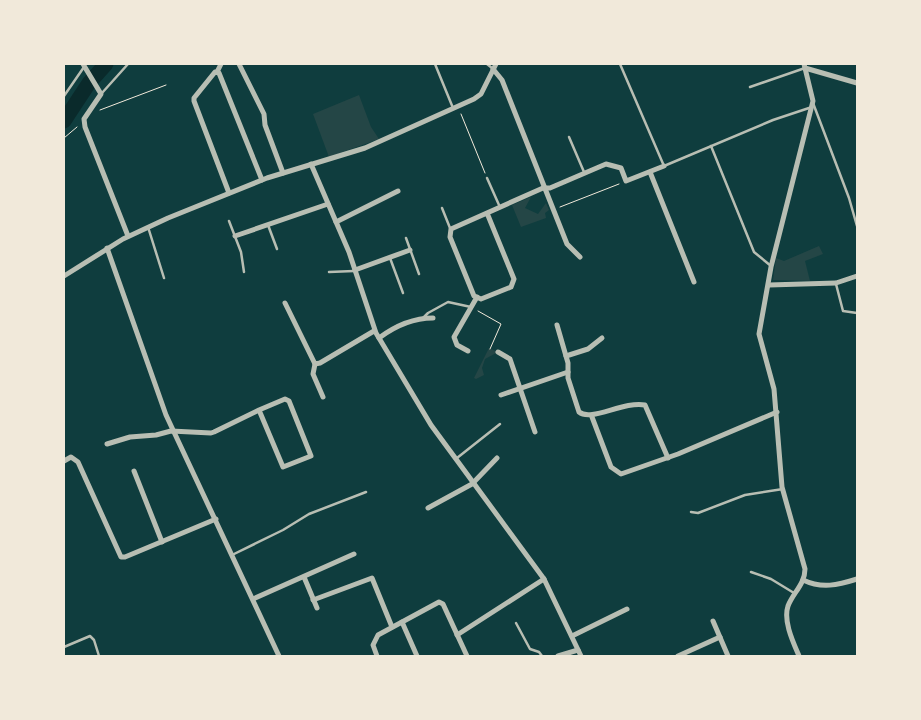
<svg xmlns="http://www.w3.org/2000/svg" width="921" height="720" font-family="Rubik,sans-serif">
	<style>
		.green { fill: #244646 }
		.lines { fill: none; stroke-linecap: round; stroke-linejoin: round }
		.river { stroke: #0a2a2b; stroke-width: 15 }
		.path { stroke: #f1e9da; stroke-width: 1 }
		.service { stroke: #b8beb3; stroke-width: 2.5 }
		.minor { stroke: #b8beb3; stroke-width: 5 }
	</style>
	<rect width="100%" height="100%" fill="#0f3d3e"/>
	<!-- green -->
	<g class="green">
		<polygon points="359,95 371,127 379,139 329,157 313,114"/>
		<polygon points="531,197 525,208 538,214 546,203 549,210 545,213 546,218 521,227 512,205"/>
		<polygon points="819,246 823,254 805,261 810,281 773,280 776,258 784,261"/>
		<polygon points="489,348 498,352 485,359 482,368 484,375 476,379 474,378"/>
	</g>
	<g class="lines">
		<!-- river -->
		<polyline class="river" points="64,121 89,83 106,64"/>
		<!-- path -->
		<g class="path">
			<polyline points="100,110 166,85"/>
			<polyline points="461,114 485,173"/>
			<polyline points="64,138 77,127"/>
			<polyline points="560,207 619,184"/>
			<polyline points="478,311 501,324 490,349"/>
		</g>
		<!-- service -->
		<g class="service">
			<polyline points="435,64 453,108"/>
			<polyline points="487,64 492,68"/>
			<polyline points="620,64 664,166 773,120 809,108"/>
			<polyline points="750,87 805,68"/>
			<polyline points="102,93 128,64"/>
			<polyline points="64,96 84,67"/>
			<polyline points="813,103 849,198 857,226"/>
			<polyline points="569,137 584,172"/>
			<polyline points="711,146 754,252 771,266"/>
			<polyline points="487,178 499,205"/>
			<polyline points="442,208 450,228"/>
			<polyline points="229,221 241,252 244,272"/>
			<polyline points="268,225 277,249"/>
			<polyline points="148,227 164,278"/>
			<polyline points="406,238 419,274"/>
			<polyline points="390,258 403,293"/>
			<polyline points="329,272 354,271"/>
			<polyline points="836,284 843,311 857,313"/>
			<polyline points="423,318 428,313 448,302 471,307"/>
			<polyline points="457,458 500,424"/>
			<polyline points="691,512 698,513 745,495 783,489"/>
			<polyline points="232,555 283,530 309,514 366,492"/>
			<polyline points="751,572 771,579 794,593"/>
			<polyline points="516,623 530,649 539,652 542,656"/>
			<polyline points="64,647 90,636 94,640 99,656"/>
		</g>
		<!-- minor -->
		<g class="minor">
			<polyline points="83,64 101,94 84,119 85,127 128,236"/>
			<polyline points="239,64 264,114 265,125 283,173"/>
			<polyline points="805,68 857,83"/>
			<polyline points="493,69 502,80 567,244 580,257"/>
			<polyline points="217,72 221,64"/>
			<polyline points="311,164 349,252 376,333 431,425 544,579 581,656"/>
			<polyline points="650,172 694,282"/>
			<polyline points="229,193 194,101 194,98 215,72 219,73 262,180"/>
			<polyline points="487,213 514,279 511,287 481,299 474,296 450,237 451,229 543,188 550,188 606,164 621,168 626,181 664,166"/>
			<polyline points="336,222 398,191"/>
			<polyline points="235,236 328,204"/>
			<polyline points="107,248 166,415 279,656"/>
			<polyline points="355,270 410,250"/>
			<polyline points="64,276 123,239 168,218 267,178 365,148 474,99 481,94 496,64"/>
			<polyline points="769,285 836,283 857,276"/>
			<polyline points="285,303 315,364 320,363 374,331"/>
			<path d="M557 325 568 363V378L579 412C591 422 623 401 645 405L668 458"/>
			<path d="M379 338C395 326 413 318 433 318"/>
			<polyline points="468,351 457,345 454,337 477,297"/>
			<polyline points="498,352 510,359 535,432"/>
			<polyline points="566,356 588,349 602,338"/>
			<polyline points="315,364 313,374 323,397"/>
			<polyline points="501,395 568,372"/>
			<polyline points="592,417 611,467 621,474 678,454 777,412"/>
			<polyline points="107,444 130,437 156,435 171,431 211,433 214,432 259,410 285,399 289,401 311,456 283,467 259,410"/>
			<polyline points="64,461 71,457 78,462 121,557 125,557 216,519"/>
			<polyline points="134,471 162,542"/>
			<polyline points="428,508 472,484 497,458"/>
			<polyline points="304,577 317,608"/>
			<path d="M803 580C822 589 838 585 857 579"/>
			<polyline points="253,599 354,554"/>
			<polyline points="313,600 372,578 392,627"/>
			<polyline points="713,621 728,656"/>
			<polyline points="402,622 417,656"/>
			<polyline points="457,635 544,579"/>
			<polyline points="572,636 627,609"/>
			<polyline points="377,656 373,645 378,635 439,602 443,604 467,656"/>
			<polyline points="558,656 578,650"/>
			<polyline points="678,656 720,637"/>
			<path d="M799 656C793 642 783 621 788 606 793 593 805 584 805 569L782 487 774 389 759 334 771 267 813 101 804 64"/>
		</g>
	</g>
	<!-- border -->
	<rect width="921" height="720" fill="none" stroke="#f1e9da" stroke-width="130"/>
</svg>
